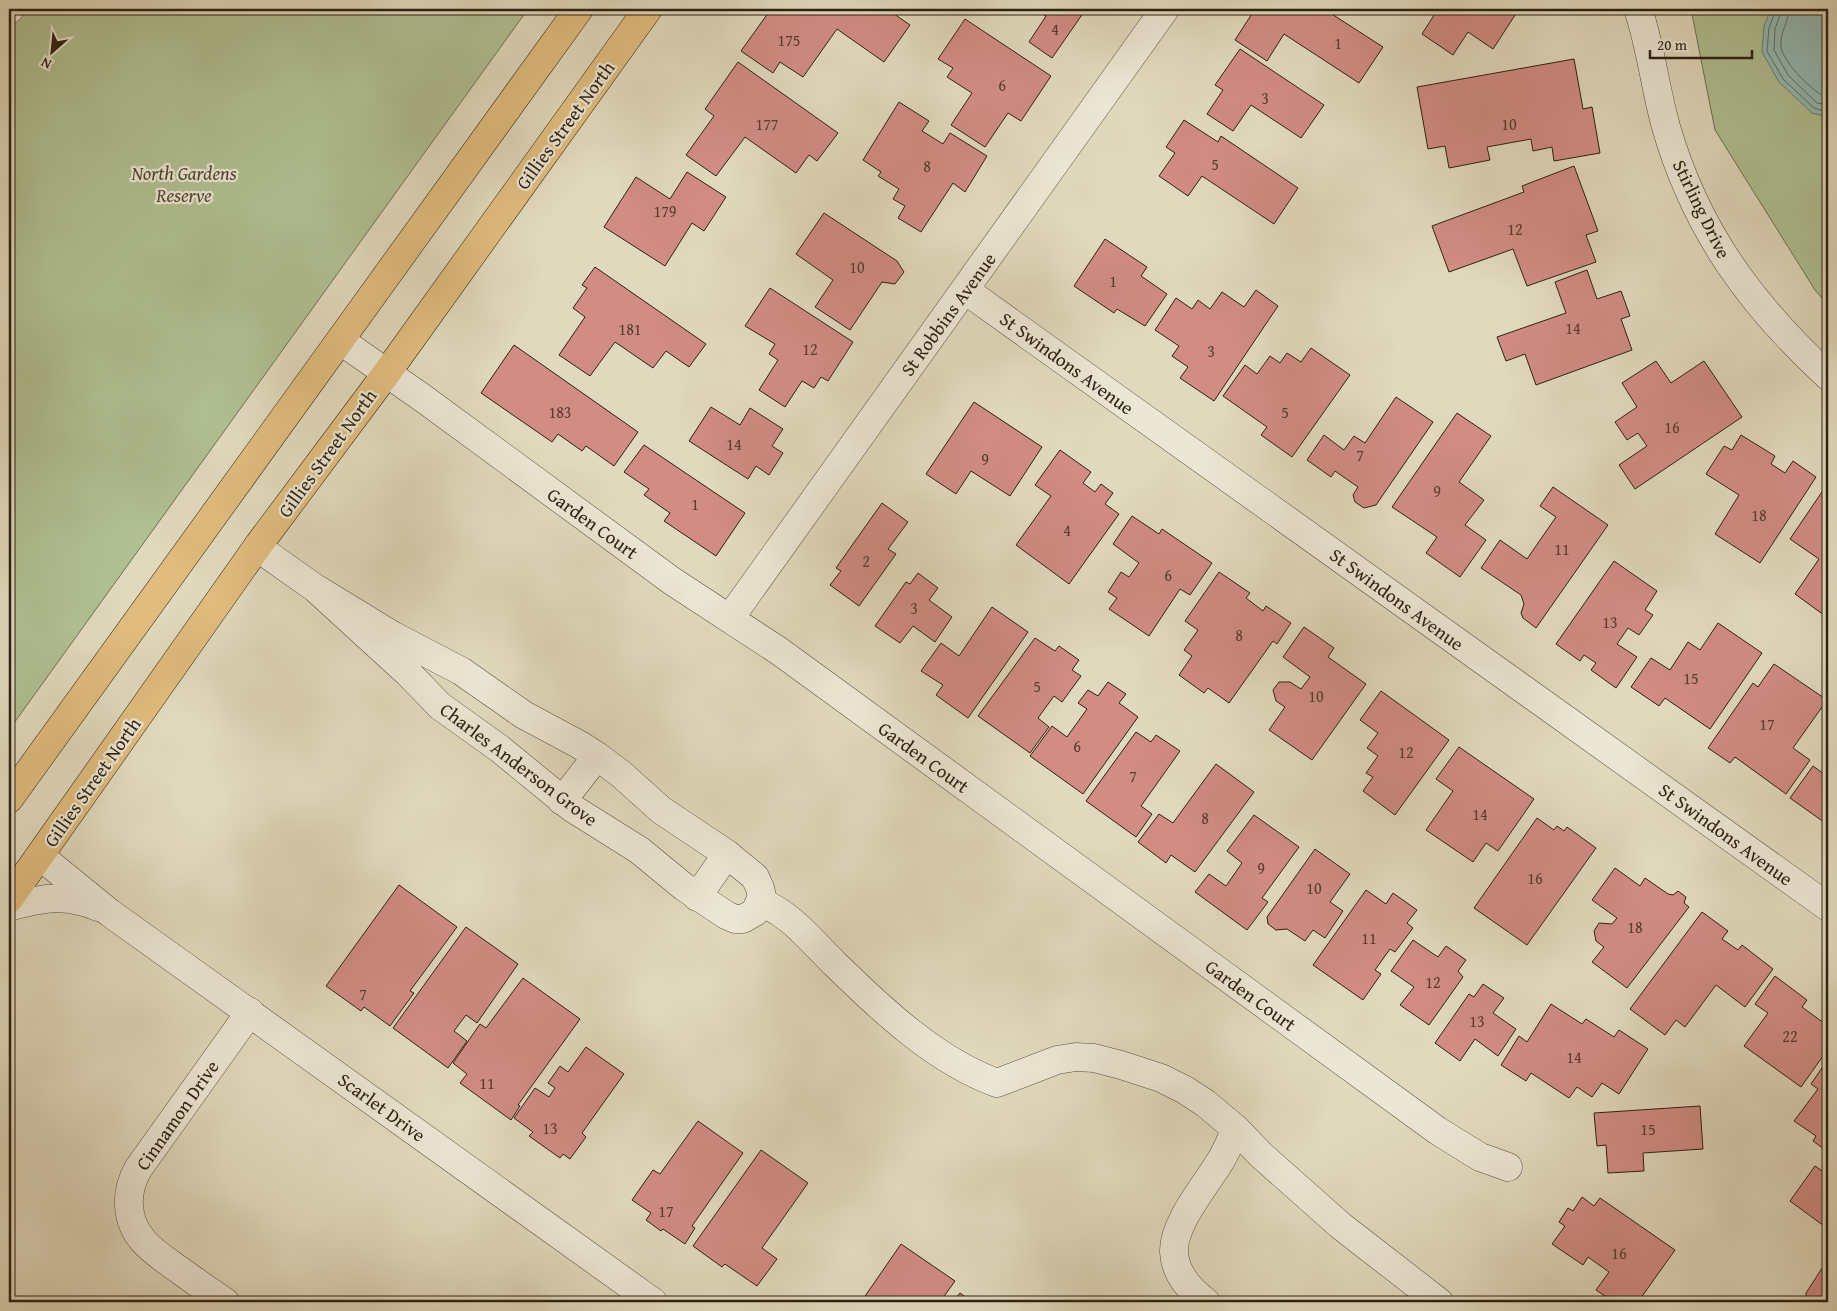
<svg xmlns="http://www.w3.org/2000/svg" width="1837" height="1311" font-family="'Gentium Book Plus',serif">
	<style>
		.green { fill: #b0c093; stroke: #6e7052 }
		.water { fill: #94bab4; stroke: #6a7d73 }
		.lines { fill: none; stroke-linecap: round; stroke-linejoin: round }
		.shore { stroke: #606e63; stroke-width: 1 }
		.building { fill: #d18c84; stroke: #2c2112 }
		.minor-casing { stroke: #594f3d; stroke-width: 29 }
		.major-casing { stroke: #2c2112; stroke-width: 29 }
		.minor { stroke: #ece6d4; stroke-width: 28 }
		.major { stroke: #e0bc7e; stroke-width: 28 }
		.labels { text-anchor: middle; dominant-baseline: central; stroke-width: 4.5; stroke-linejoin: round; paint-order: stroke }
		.number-label { font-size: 16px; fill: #553c2e }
		.street-label { font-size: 19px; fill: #2c2112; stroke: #ece6d4 }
		.park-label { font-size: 19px; font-style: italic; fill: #4d4932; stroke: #ece6d4 }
	</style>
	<rect width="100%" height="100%" fill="#e1d9bd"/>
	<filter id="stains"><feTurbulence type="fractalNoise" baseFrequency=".004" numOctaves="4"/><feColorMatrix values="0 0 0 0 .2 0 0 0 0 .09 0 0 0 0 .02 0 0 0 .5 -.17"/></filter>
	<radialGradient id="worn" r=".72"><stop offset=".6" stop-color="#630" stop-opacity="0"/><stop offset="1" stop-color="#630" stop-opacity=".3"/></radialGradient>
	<!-- green -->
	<g class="green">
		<polygon points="9,9 528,9 9,730"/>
		<polygon points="1691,9 1828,9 1828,305 1815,290 1715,130"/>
	</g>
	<!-- water -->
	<polygon class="water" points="1771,9 1828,9 1828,117 1812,113 1779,82 1762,52 1764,26"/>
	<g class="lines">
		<!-- shore -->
		<g class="shore">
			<polyline points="1776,9 1769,28 1767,51 1783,79 1814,108 1828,112"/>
			<polyline points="1782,9 1775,29 1774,50 1788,75 1817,103 1828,105"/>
			<path d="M1789 9C1789 22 1779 33 1781 47 1783 62 1814 94 1828 98"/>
		</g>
	</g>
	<!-- building -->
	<g class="building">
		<polygon points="771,9 887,9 910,25 884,62 837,29 803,77 780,62 773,73 741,51"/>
		<polygon points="1034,9 1086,9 1052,58 1029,42 1046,16"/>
		<polygon points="1255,9 1324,9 1383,47 1359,83 1284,34 1267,61 1235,40"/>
		<polygon points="1438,9 1519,9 1493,49 1468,32 1453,55 1422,34"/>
		<polygon points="965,19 1051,76 1021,121 1008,113 985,147 951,125 972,93 947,77 953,68 938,59"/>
		<polygon points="1240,49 1324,105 1301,138 1251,105 1233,131 1207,114 1223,90 1215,85"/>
		<polygon points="1574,59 1583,109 1592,107 1600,153 1554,161 1552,147 1533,151 1531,139 1487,147 1490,160 1449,168 1445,146 1428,149 1417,87"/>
		<polygon points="738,62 838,133 817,161 809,155 796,173 745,137 716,176 686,155 714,116 705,109"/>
		<polygon points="899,102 929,121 922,131 943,144 950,133 987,156 965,192 953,183 921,232 898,218 905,206 893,199 899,189 878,176 881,172 863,160"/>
		<polygon points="1184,120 1218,142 1221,136 1298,188 1274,224 1202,176 1188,196 1159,176 1175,153 1166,147"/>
		<polygon points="1574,166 1598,231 1586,235 1596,262 1527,286 1513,249 1449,272 1432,226 1524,192 1522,186"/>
		<polygon points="687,172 726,197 704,231 692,223 665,266 604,227 636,177 670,199"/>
		<polygon points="824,213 897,261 904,272 895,284 882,282 850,330 815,307 833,280 796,254"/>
		<polygon points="1105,239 1147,267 1141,276 1167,294 1145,326 1117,309 1114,313 1074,286"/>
		<polygon points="595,267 706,344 689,367 666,351 653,368 615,342 590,376 559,355 585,317 573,308 587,288 582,285"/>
		<polygon points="1587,270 1597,299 1621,291 1630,316 1621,319 1632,350 1536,385 1525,354 1506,361 1497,337 1566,313 1555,282"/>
		<polygon points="770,288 853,342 828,381 821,377 814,388 802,381 785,407 759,390 778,360 769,354 775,344 745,326"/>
		<polygon points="1256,290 1278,306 1214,401 1180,378 1188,367 1172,356 1179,346 1155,330 1176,298 1192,309 1198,300 1210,309 1222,292 1244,307"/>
		<polygon points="514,345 638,432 614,466 586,446 582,451 558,434 552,442 481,393"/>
		<polygon points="1311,348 1350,375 1292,457 1261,435 1267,427 1223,396 1245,365 1257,374 1270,356 1280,363 1287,353 1301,362"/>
		<polygon points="1656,361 1671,383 1704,361 1742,417 1635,489 1619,465 1647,446 1638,433 1627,440 1615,422 1637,407 1622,383"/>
		<polygon points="1396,397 1433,422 1376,505 1364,508 1355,502 1353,495 1358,487 1335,471 1331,477 1307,460 1324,435 1344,450 1354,436 1365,443"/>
		<polygon points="974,402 1042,447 1010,496 971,471 956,494 926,474"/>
		<polygon points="711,407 740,425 750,408 783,429 772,446 783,453 769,475 756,466 748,479 689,441"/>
		<polygon points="1457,413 1491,436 1459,482 1484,500 1465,525 1486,540 1460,577 1426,553 1437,537 1392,507"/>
		<polygon points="1741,435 1775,456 1771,464 1785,473 1793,461 1816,477 1760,563 1715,534 1739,495 1706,474 1724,446 1732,450"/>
		<polygon points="644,445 745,513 716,556 664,521 670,513 644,495 649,489 624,472"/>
		<polygon points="1060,450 1091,472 1083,483 1095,492 1101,484 1113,493 1105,504 1119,514 1069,584 1016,545 1051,496 1035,485"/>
		<polygon points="1826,486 1828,488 1828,618 1795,594 1819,559 1790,539"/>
		<polygon points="1553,487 1608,525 1536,628 1523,618 1521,613 1524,604 1521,595 1481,568 1500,540 1527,559 1556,517 1540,506"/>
		<polygon points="882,503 908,522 888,549 896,554 859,606 830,585 841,571 836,568"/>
		<polygon points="1132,516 1159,534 1162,529 1212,563 1190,595 1180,589 1149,636 1109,609 1117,598 1108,592 1121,572 1129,577 1139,563 1113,544"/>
		<polygon points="1614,561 1657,591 1645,610 1653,615 1639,635 1628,628 1617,644 1637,657 1616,688 1591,670 1596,663 1584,655 1580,661 1556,644"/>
		<polygon points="1219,572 1250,593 1246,598 1263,611 1266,606 1291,623 1277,644 1273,641 1229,703 1208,688 1204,693 1179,675 1192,656 1184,650 1198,630 1185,621"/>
		<polygon points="918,573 938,588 929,600 952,617 935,642 913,626 900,643 875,626 906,582 910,584"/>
		<polygon points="992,607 1028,632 968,718 936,695 943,685 921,671 941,643 959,656"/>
		<polygon points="1718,623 1762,653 1710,729 1665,698 1659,706 1631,687 1651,658 1670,670 1688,642 1700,650"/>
		<polygon points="1304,627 1334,648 1328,657 1366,684 1312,760 1269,730 1285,707 1276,701 1273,690 1279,682 1290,682 1301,689 1310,677 1283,657"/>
		<polygon points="1035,638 1055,651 1059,646 1079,660 1072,670 1081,676 1062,702 1054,696 1038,718 1049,727 1030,753 978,716"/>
		<polygon points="1774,664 1827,700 1793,748 1810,760 1786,794 1735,757 1730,763 1708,748 1753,683 1758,687"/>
		<polygon points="1108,682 1126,694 1119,703 1138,717 1083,794 1030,756 1052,726 1067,737 1087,709 1078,703 1088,690 1098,696"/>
		<polygon points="1381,691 1449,740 1395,815 1363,791 1373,777 1366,773 1378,756 1367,748 1378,733 1360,720"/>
		<polygon points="1136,732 1151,742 1156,735 1180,751 1141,806 1152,814 1136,837 1086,801"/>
		<polygon points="1459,747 1534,799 1498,851 1486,843 1473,862 1426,830 1453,791 1436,779"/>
		<polygon points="1216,764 1254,792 1195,872 1171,855 1166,863 1138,842 1159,814 1173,823"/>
		<polygon points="1813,766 1828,777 1828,825 1790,798"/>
		<polygon points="1254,815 1299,847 1262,898 1268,902 1247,930 1195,892 1209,874 1226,886 1242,863 1227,851"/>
		<polygon points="1537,818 1554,830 1557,826 1564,831 1567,827 1596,848 1527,945 1474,908"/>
		<polygon points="1315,849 1350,874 1330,902 1343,911 1325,938 1313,930 1305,941 1287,929 1276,930 1268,924 1267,917"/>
		<polygon points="1615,868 1640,886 1645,878 1668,894 1673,895 1678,891 1686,897 1684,903 1689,907 1627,988 1592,962 1604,947 1596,941 1594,931 1599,923 1612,924 1617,918 1592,900"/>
		<polygon points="399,885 457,927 410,991 414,993 390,1026 364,1007 361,1011 326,986"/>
		<polygon points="1366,890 1386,904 1393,893 1417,910 1407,923 1413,928 1395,952 1390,949 1375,970 1381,974 1363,1000 1313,965"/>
		<polygon points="1702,912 1728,931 1722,939 1738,950 1742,945 1773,969 1745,1007 1716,985 1685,1027 1676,1020 1665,1035 1630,1009"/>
		<polygon points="466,927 518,964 477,1023 466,1015 454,1031 467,1041 448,1068 393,1028"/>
		<polygon points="1413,940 1438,957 1446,946 1466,960 1458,971 1463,977 1429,1025 1400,1005 1414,987 1391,971"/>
		<polygon points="1775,976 1807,1000 1802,1007 1828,1026 1828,1049 1801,1087 1744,1046 1768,1013 1755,1004"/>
		<polygon points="523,978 580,1019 518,1105 520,1106 511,1120 460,1083 467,1074 453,1063 480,1024 486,1028"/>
		<polygon points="1483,984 1504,998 1493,1013 1516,1029 1498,1056 1475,1039 1460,1061 1435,1043 1469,994 1474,997"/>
		<polygon points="1551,1004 1582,1024 1586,1019 1614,1037 1619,1030 1648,1049 1619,1094 1602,1083 1592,1097 1577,1087 1569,1098 1531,1073 1526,1081 1501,1065 1519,1036 1527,1042"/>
		<polygon points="586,1047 624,1074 582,1133 586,1137 570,1159 563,1154 560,1158 529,1136 533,1132 514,1118 535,1088 549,1097 555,1088 548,1083 560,1066 568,1072"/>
		<polygon points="1828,1059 1828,1152 1813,1141 1816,1136 1794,1121 1818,1089 1811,1084"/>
		<polygon points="1700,1106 1703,1149 1643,1153 1644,1171 1608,1173 1606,1145 1597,1146 1594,1113"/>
		<polygon points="698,1121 743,1153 692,1226 695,1228 685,1244 663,1229 661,1231 646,1220 651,1213 632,1200 653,1170 660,1174"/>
		<polygon points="761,1150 808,1183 762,1248 777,1259 757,1286 725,1264 722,1267 693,1246"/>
		<polygon points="1815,1166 1828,1175 1828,1229 1790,1201"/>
		<polygon points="1582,1197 1594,1206 1600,1198 1675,1250 1638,1302 1614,1302 1596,1290 1609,1272 1588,1257 1583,1265 1552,1244 1565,1226 1559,1222 1568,1208 1573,1211"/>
		<polygon points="901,1244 955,1281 940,1302 861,1302"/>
		<polygon points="1828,1259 1828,1302 1807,1302 1806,1293"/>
		<polygon points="960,1293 972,1302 953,1302"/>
	</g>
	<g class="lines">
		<!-- minor casing -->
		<g class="minor-casing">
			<g id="minor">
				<polyline points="9,9 10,9"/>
				<path d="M1638 9C1651 47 1655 88 1666 127 1696 230 1750 304 1828 376"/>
				<polyline points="965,290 1828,907"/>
				<polyline points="341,341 424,399 672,581 779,651 1438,1131 1480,1157 1508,1167"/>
				<polyline points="257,547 315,588 392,635 461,671 524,715 580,745 597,756 621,774 661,810 727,854 755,877 760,888 762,897 755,912 743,919 735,919 726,915 684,887 639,850 572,808 500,749 440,706 408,673 315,588"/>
				<polyline points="730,618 1165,9"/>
				<polyline points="562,801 597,756"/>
				<polyline points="40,856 110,913 653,1302"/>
				<polyline points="697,897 727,854"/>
				<path d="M761 902C792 915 812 942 836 965 882 1010 936 1061 997 1083L1057 1060 1076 1057 1094 1058 1121 1065 1161 1078 1185 1090 1205 1103 1236 1129 1261 1155 1341 1226 1439 1302"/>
				<path d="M9 907C42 898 65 893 98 907"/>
				<path d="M225 1302C209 1291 193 1280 178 1269 154 1252 130 1237 129 1205 128 1192 132 1180 138 1169L250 1012"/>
				<path d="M1206 1302C1190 1290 1175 1274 1174 1252 1173 1223 1206 1185 1221 1160 1227 1150 1231 1139 1236 1129"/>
			</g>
		</g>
		<!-- major casing -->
		<g class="major-casing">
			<g id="major">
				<polyline points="9,799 579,9"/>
				<polyline points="9,899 257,547 386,374 648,9"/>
			</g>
		</g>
		<!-- minor -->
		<use href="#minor" class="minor"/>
		<!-- major -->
		<use href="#major" class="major"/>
	</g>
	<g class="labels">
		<!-- number labels -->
		<g class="number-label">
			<text x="1055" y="29">4</text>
			<text x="789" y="40">175</text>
			<text x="1338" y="43">1</text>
			<text x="1002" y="85">6</text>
			<text x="1265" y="98">3</text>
			<text x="767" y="124">177</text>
			<text x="1509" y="124">10</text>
			<text x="1215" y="164">5</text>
			<text x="927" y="166">8</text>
			<text x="665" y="211">179</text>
			<text x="1515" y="229">12</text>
			<text x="857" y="267">10</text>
			<text x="1113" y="281">1</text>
			<text x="1573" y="328">14</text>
			<text x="630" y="329">181</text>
			<text x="810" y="349">12</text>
			<text x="1211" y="351">3</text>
			<text x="560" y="412">183</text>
			<text x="1285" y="412">5</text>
			<text x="1672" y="427">16</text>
			<text x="734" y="444">14</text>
			<text x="1360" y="455">7</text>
			<text x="985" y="459">9</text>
			<text x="1437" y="491">9</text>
			<text x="695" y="504">1</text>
			<text x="1759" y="515">18</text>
			<text x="1067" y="530">4</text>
			<text x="1562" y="549">11</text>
			<text x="866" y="561">2</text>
			<text x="1168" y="575">6</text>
			<text x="914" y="608">3</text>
			<text x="1610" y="622">13</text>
			<text x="1239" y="635">8</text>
			<text x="1691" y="678">15</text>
			<text x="1037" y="686">5</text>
			<text x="1316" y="696">10</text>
			<text x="1767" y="724">17</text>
			<text x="1077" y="746">6</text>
			<text x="1406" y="752">12</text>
			<text x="1133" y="776">7</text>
			<text x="1480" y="814">14</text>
			<text x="1205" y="818">8</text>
			<text x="1261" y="868">9</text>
			<text x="1535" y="878">16</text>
			<text x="1314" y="888">10</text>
			<text x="1635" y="927">18</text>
			<text x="1369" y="938">11</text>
			<text x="1433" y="982">12</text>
			<text x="363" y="994">7</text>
			<text x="1477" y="1021">13</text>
			<text x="1790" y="1036">22</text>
			<text x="1574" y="1057">14</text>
			<text x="487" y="1083">11</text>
			<text x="550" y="1128">13</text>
			<text x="1648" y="1129">15</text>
			<text x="666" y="1211">17</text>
			<text x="1619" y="1253">16</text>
		</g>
		<!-- street labels -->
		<g class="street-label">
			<text transform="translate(565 125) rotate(-54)">Gillies Street North</text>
			<text transform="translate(1702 209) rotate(64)">Stirling Drive</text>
			<text transform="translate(948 314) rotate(-54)">St Robbins Avenue</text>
			<text transform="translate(1067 363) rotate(36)">St Swindons Avenue</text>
			<text transform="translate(327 453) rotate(-54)">Gillies Street North</text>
			<text transform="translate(593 523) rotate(36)">Garden Court</text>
			<text transform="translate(1397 599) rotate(36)">St Swindons Avenue</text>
			<text transform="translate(924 757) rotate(36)">Garden Court</text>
			<text transform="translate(519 764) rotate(37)">Charles Anderson Grove</text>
			<text transform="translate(92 782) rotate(-55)">Gillies Street North</text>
			<text transform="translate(1726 834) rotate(36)">St Swindons Avenue</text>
			<text transform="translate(1251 995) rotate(36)">Garden Court</text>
			<text transform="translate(382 1107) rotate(36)">Scarlet Drive</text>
			<text transform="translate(177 1115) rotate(-55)">Cinnamon Drive</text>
		</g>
		<!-- park labels -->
		<g class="park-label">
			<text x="184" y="173">North Gardens<tspan x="184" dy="22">Reserve</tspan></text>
		</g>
	</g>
	<!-- margin -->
	<rect width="1837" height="1311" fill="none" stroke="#e1d9bd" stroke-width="30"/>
	<rect x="10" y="10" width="1817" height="1291" fill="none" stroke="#2c2112" stroke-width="2.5"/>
	<rect x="15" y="15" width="1807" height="1281" fill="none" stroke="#2c2112"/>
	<!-- north arrow -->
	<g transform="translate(52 52) rotate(207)" stroke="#ece6d4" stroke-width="4" paint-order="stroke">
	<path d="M0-4L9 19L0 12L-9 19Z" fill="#2c2112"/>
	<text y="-8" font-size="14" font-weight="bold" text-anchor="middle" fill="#2c2112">N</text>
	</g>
	<!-- scale -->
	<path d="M1650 50v8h102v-8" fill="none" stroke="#2c2112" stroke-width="2.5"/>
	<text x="1657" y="50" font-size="15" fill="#2c2112" stroke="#ece6d4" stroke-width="4" paint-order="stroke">20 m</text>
	<rect width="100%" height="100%" filter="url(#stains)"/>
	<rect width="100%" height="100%" fill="url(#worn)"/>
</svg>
